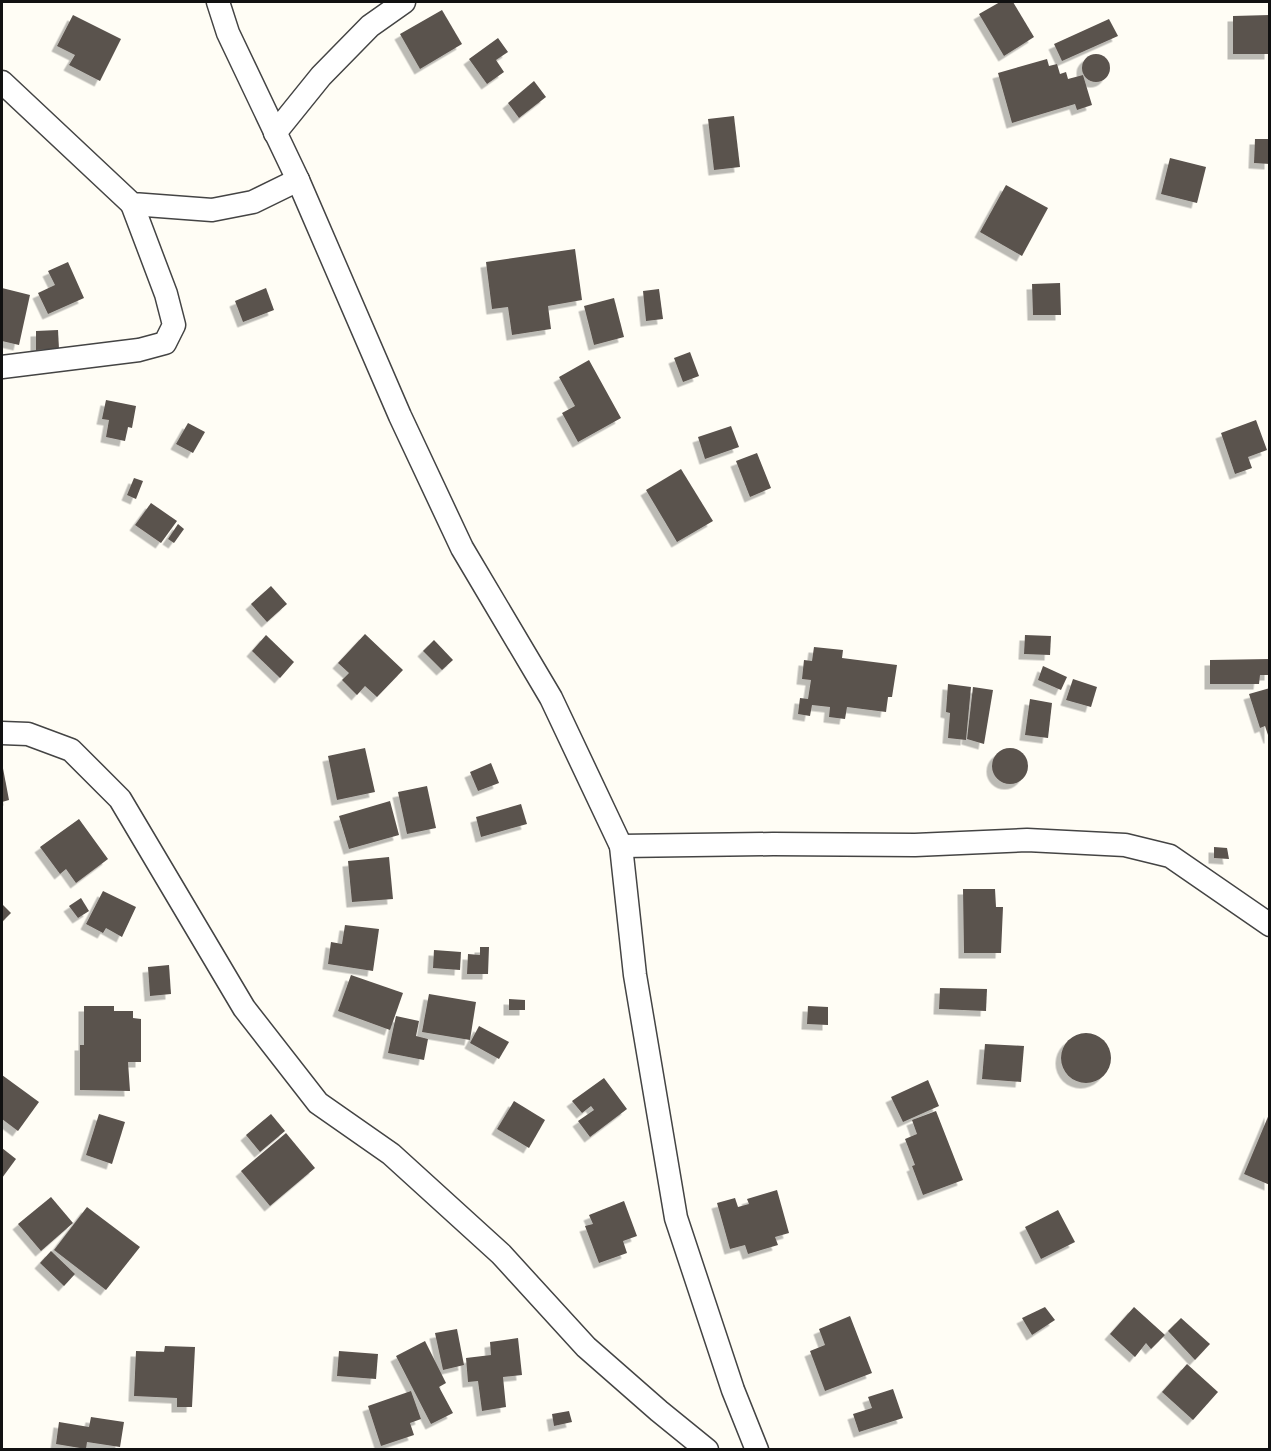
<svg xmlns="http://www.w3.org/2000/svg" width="1271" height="1451" font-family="Spectral,serif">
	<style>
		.building { fill: #5a524d; filter: url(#shadow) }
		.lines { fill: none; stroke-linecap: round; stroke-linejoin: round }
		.minor-casing { stroke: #444; stroke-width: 25 }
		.minor { stroke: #fff; stroke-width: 22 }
	</style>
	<defs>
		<filter id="shadow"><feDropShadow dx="-5.5" dy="5.5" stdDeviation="0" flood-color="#0004"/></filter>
	</defs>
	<rect width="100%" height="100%" fill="#fffdf5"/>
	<!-- building -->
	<g class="building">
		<polygon points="1000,2 1013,2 1034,37 1004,56 979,14"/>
		<polygon points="442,10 462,44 420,69 400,34"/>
		<polygon points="73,15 121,39 100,81 69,65 75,55 57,46"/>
		<polygon points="1270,15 1270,54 1233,54 1233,16"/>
		<polygon points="1109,19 1118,36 1062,61 1054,44"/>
		<polygon points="498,38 508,52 496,60 504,72 487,84 469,59"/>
		<circle cx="1096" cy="68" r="14"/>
		<polygon points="1047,59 1049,66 1057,64 1060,74 1066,72 1068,79 1083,75 1092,105 1077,110 1075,104 1012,123 998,73"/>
		<polygon points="534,81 546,97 519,118 508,103"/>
		<polygon points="734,116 740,167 714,170 708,119"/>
		<polygon points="1255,139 1270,139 1270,164 1254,163"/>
		<polygon points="1170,158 1206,167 1197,203 1161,194"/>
		<polygon points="1006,185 1048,208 1022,256 980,232"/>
		<polygon points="575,249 582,300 548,306 551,329 512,335 508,307 492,309 486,262"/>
		<polygon points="68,262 84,298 48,314 38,293 55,285 48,271"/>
		<polygon points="1060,283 1061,315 1033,315 1032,284"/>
		<polygon points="2,288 30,295 19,345 2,341"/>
		<polygon points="266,288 274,310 243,322 235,301"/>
		<polygon points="659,289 663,319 646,321 643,291"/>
		<polygon points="614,298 624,337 594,345 584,306"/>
		<polygon points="58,330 59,349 36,350 36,331"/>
		<polygon points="690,352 699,376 683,382 674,358"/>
		<polygon points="589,360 621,418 578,442 562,413 575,406 559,377"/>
		<polygon points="106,400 136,406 132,428 128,427 125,441 106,437 109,420 102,419"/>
		<polygon points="1256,420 1267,450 1248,457 1252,468 1235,474 1221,433"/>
		<polygon points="188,423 205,432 193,453 176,444"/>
		<polygon points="731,426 739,447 705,459 698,437"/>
		<polygon points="757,453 771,488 750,497 736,461"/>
		<polygon points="681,469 713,521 677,542 646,490"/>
		<polygon points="134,478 143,481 136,499 127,495"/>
		<polygon points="151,503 177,521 161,543 135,525"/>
		<polygon points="178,524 184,529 174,543 168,539"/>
		<polygon points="271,586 287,604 267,622 251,604"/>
		<polygon points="365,634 403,670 377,697 365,686 357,695 342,680 349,673 338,663"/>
		<polygon points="266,635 294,662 280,678 252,651"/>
		<polygon points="1025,635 1051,636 1050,655 1024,654"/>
		<polygon points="434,640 453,660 442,670 423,651"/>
		<polygon points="814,647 843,650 842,658 897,665 892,697 888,697 886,712 847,707 845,719 829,717 830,707 812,705 810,716 798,714 800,698 808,699 811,680 802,679 804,660 812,661"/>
		<polygon points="1270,659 1270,675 1260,675 1259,684 1210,684 1210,660"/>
		<polygon points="1043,666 1067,677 1061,690 1038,680"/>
		<polygon points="1073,679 1097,687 1091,707 1066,700"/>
		<polygon points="948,684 971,687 966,740 948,738 950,713 946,712"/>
		<polygon points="973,687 993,690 984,744 967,739"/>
		<polygon points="1270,688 1270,738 1269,738 1265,726 1260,728 1249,694"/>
		<polygon points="1030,699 1052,703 1048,738 1025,735"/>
		<circle cx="1010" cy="766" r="18"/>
		<polygon points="365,748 375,792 337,800 328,756"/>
		<polygon points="2,763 9,800 2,802"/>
		<polygon points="491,763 499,783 478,791 470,772"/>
		<polygon points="427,786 436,828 407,834 398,792"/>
		<polygon points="390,801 399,835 349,849 339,816"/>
		<polygon points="521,804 527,824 481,837 476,817"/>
		<polygon points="79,819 108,859 76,883 66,869 60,874 40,847"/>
		<polygon points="1214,847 1227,848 1229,859 1214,858"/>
		<polygon points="389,857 393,899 352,902 348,861"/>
		<polygon points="963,889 995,889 996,907 1003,907 1001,953 964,953"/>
		<polygon points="103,891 136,907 122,937 106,928 103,933 86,924"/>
		<polygon points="81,898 89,911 78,918 69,906"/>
		<polygon points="2,904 11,913 2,922"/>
		<polygon points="345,925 379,929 373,971 328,964 331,942 342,944"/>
		<polygon points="480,947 489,947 488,974 467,974 468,954 480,955"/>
		<polygon points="434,950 461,952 460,970 433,968"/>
		<polygon points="169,965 171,994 150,996 148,967"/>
		<polygon points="351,975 403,993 390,1030 338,1011"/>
		<polygon points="940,988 987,989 986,1011 939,1009"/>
		<polygon points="429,994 476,1002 470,1040 422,1032"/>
		<polygon points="509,999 525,1000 525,1010 509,1010"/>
		<polygon points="84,1006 114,1006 114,1011 133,1011 133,1018 141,1019 141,1062 128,1062 130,1091 80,1090 80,1045 84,1045"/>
		<polygon points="808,1006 828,1007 828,1025 807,1024"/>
		<polygon points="396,1016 419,1021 416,1036 428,1039 424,1060 388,1053"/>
		<polygon points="479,1026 509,1042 499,1059 470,1043"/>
		<circle cx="1086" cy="1058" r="25"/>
		<polygon points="985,1044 1024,1046 1021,1082 982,1079"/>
		<polygon points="2,1075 39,1102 18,1131 2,1119"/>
		<polygon points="604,1078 627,1109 590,1137 578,1121 594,1110 591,1106 582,1113 572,1101"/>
		<polygon points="928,1080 939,1106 903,1122 891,1097"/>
		<polygon points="514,1101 545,1120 529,1148 497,1129"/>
		<polygon points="936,1111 963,1180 923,1195 912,1166 915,1165 905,1139 917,1134 912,1120"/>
		<polygon points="1270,1112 1270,1185 1244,1174"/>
		<polygon points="99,1114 125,1122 112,1164 86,1155"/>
		<polygon points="271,1114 285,1131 260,1152 246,1135"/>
		<polygon points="286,1133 315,1168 270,1206 241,1171"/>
		<polygon points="2,1148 16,1159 2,1178"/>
		<polygon points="777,1190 789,1233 775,1237 778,1245 748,1254 745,1245 730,1249 717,1203 735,1198 738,1207 749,1204 747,1199"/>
		<polygon points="51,1197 73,1223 41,1251 18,1224"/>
		<polygon points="624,1201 637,1236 623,1241 627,1253 599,1263 585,1226 593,1224 589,1215"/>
		<polygon points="87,1207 140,1247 106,1290 54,1250"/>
		<polygon points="1058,1210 1075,1242 1041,1259 1025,1227"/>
		<polygon points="51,1251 75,1274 64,1286 40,1263"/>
		<polygon points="1045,1307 1055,1320 1032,1335 1022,1318"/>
		<polygon points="1134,1307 1165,1335 1151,1349 1146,1343 1135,1357 1110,1334"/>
		<polygon points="850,1316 872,1373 825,1391 810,1351 825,1345 819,1329"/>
		<polygon points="1181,1318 1210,1344 1195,1360 1168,1331"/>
		<polygon points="457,1329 464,1365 443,1370 435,1333"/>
		<polygon points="518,1338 522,1375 503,1377 506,1407 482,1411 478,1381 468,1382 466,1358 491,1355 490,1342"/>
		<polygon points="425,1341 446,1383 439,1387 453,1413 431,1424 396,1356"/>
		<polygon points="165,1346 195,1347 192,1407 177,1407 177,1398 134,1396 136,1351 164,1352"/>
		<polygon points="339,1351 378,1354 376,1379 337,1376"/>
		<polygon points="1187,1364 1218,1392 1193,1420 1162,1392"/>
		<polygon points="893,1389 903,1418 859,1432 853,1414 872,1408 868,1397"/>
		<polygon points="411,1391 421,1419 410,1423 414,1435 381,1446 368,1406"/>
		<polygon points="569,1411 572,1422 554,1426 552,1414"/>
		<polygon points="91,1417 124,1422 120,1447 87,1442 86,1449 56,1444 59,1422 89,1427"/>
	</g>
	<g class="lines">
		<!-- minor casing -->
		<g class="minor-casing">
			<g id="minor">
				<polyline points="218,2 228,33 298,180 400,416 462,548 551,698 621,846 635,975 676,1218 733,1390 757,1450"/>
				<polyline points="2,82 132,204 212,210 253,202 298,180"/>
				<polyline points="275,133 321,76 370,26 404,2"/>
				<polyline points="2,367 139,350 165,343 174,325 166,294 132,204"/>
				<polyline points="2,733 28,734 71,750 120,799 244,1008 318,1103 391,1154 501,1254 586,1347 659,1411 707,1450"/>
				<polyline points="621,846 773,844 915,845 1027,840 1125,845 1170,856 1270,925"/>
			</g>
		</g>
		<!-- minor -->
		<use href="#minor" class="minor"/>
	</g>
	<!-- border -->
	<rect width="1271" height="1451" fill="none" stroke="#111111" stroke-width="6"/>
</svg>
